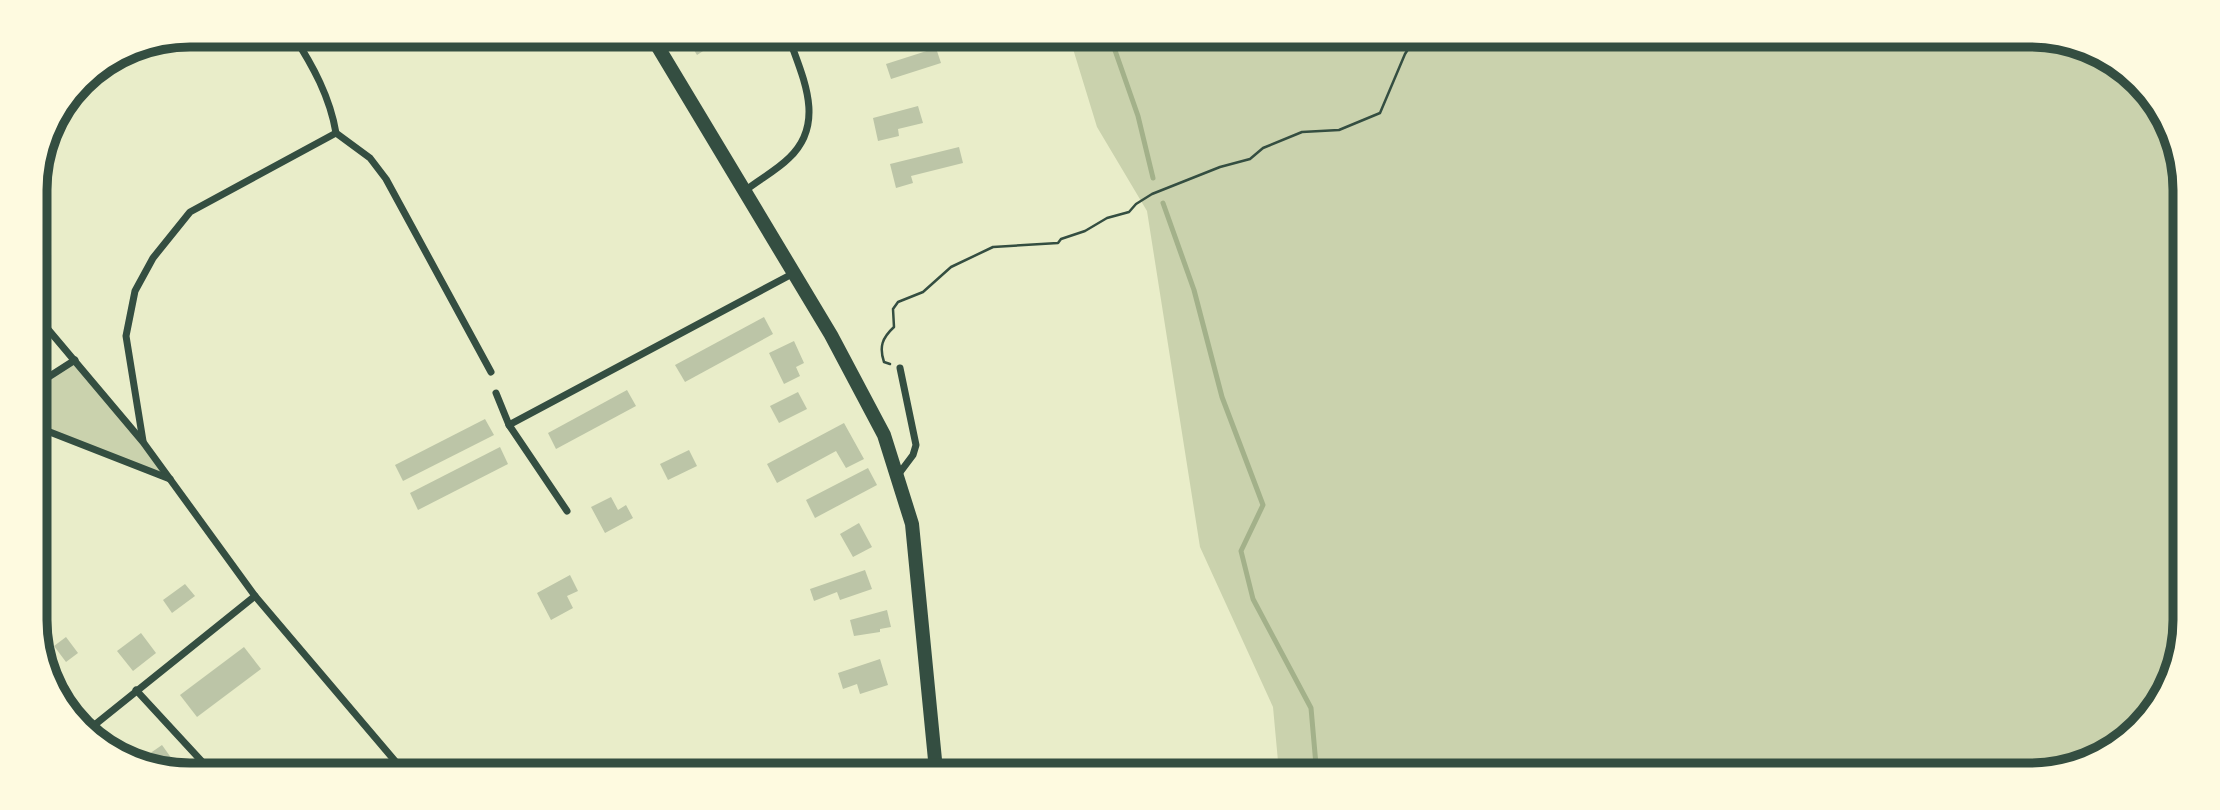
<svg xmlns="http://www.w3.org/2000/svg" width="2220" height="810" font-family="Overpass,sans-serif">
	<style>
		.green { fill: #cad2ad }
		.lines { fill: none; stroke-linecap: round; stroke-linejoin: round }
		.stream { stroke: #a3b18a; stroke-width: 5 }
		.building { fill: #bcc5a7 }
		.path { stroke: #344e41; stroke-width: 2.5 }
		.minor { stroke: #344e41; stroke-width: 7 }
		.primary { stroke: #344e41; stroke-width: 14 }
		.rim { fill: none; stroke: #344e41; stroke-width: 9 }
	</style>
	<rect width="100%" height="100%" fill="#e9edc9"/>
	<!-- green -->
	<g class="green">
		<polygon points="1070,39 2079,43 2147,88 2184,170 2177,669 2124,743 2039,775 1279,772 1273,707 1200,547 1147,211 1097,127"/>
		<polygon points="75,360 170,479 37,427 36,385"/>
	</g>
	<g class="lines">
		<!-- stream -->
		<g class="stream">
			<polyline points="1111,39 1138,116 1153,178"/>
			<polyline points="1163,203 1194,290 1222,397 1263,505 1241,551 1253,599 1311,708 1316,765 1314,772"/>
		</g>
	</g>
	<!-- building -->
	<g class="building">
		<polygon points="686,37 714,37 717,42 697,55"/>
		<polygon points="936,48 941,63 891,79 886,64"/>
		<polygon points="918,106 923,123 898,129 899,136 878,141 873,118"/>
		<polygon points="959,147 963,163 911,176 913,183 896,188 890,164"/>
		<polygon points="764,317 773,334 685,382 675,365"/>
		<polygon points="794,341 804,363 796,367 800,376 784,384 769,353"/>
		<polygon points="627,390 636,406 556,449 548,433"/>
		<polygon points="798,392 807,409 779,423 770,406"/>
		<polygon points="485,419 494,435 403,481 395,465"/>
		<polygon points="844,423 864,459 846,468 836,451 777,483 767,464"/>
		<polygon points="500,447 508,464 418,510 410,493"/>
		<polygon points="689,450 697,466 668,480 660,464"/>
		<polygon points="868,468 877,485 815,518 806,500"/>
		<polygon points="611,497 618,510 626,505 633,518 605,533 591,507"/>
		<polygon points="859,523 872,547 853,557 840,534"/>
		<polygon points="865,570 872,589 840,600 837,592 814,601 810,589"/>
		<polygon points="570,575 578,591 567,596 573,608 551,620 537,593"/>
		<polygon points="185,584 195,596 172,613 163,600"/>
		<polygon points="887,610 891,627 880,629 880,632 854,636 850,620"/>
		<polygon points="141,633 156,653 133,671 117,651"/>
		<polygon points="66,637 78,653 66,662 54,646"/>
		<polygon points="244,647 261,669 197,717 180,695"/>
		<polygon points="880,659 888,685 860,694 857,684 843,689 838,673"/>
		<polygon points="57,672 69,687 62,692 69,701 65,705 51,677"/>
		<polygon points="162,745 177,766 141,767 136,763"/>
	</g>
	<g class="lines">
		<!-- path -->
		<path class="path" d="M890 364 884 362C879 347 882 338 894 327L893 309 898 302 923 292 951 267 993 247 1058 243 1061 239 1085 231 1107 218 1129 212 1136 204 1152 194 1220 167 1250 159 1263 148 1302 132 1339 130 1380 113 1405 54 1414 40"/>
		<!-- minor -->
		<g class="minor">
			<path d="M293 35C313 66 330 97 336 133L370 158 386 179 491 372"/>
			<path d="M746 190C760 179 777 170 789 158 826 123 803 78 789 38"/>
			<polyline points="36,315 143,442 255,596 401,768"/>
			<polyline points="36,385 75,360"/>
			<polyline points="496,393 509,425 567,511"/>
			<polyline points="509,425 794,273"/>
			<polyline points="37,427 170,479"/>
			<polyline points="143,441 126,336 135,291 153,258 190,212 336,133"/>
			<polyline points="898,475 913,455 916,445 900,368"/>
			<polyline points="136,690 207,767"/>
			<polyline points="87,731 255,596"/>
		</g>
		<!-- primary -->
		<polyline class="primary" points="652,37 831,335 884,435 912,524 936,770"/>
	</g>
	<!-- crop -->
	<path d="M0 0H2220V810H0ZM190 47H2030A143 143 0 0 1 2173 190V620A143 143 0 0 1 2030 763H190A143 143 0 0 1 47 620V190A143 143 0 0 1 190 47Z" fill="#fefae0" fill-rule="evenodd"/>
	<path class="rim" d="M190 47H2030A143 143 0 0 1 2173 190V620A143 143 0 0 1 2030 763H190A143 143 0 0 1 47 620V190A143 143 0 0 1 190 47Z"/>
</svg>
